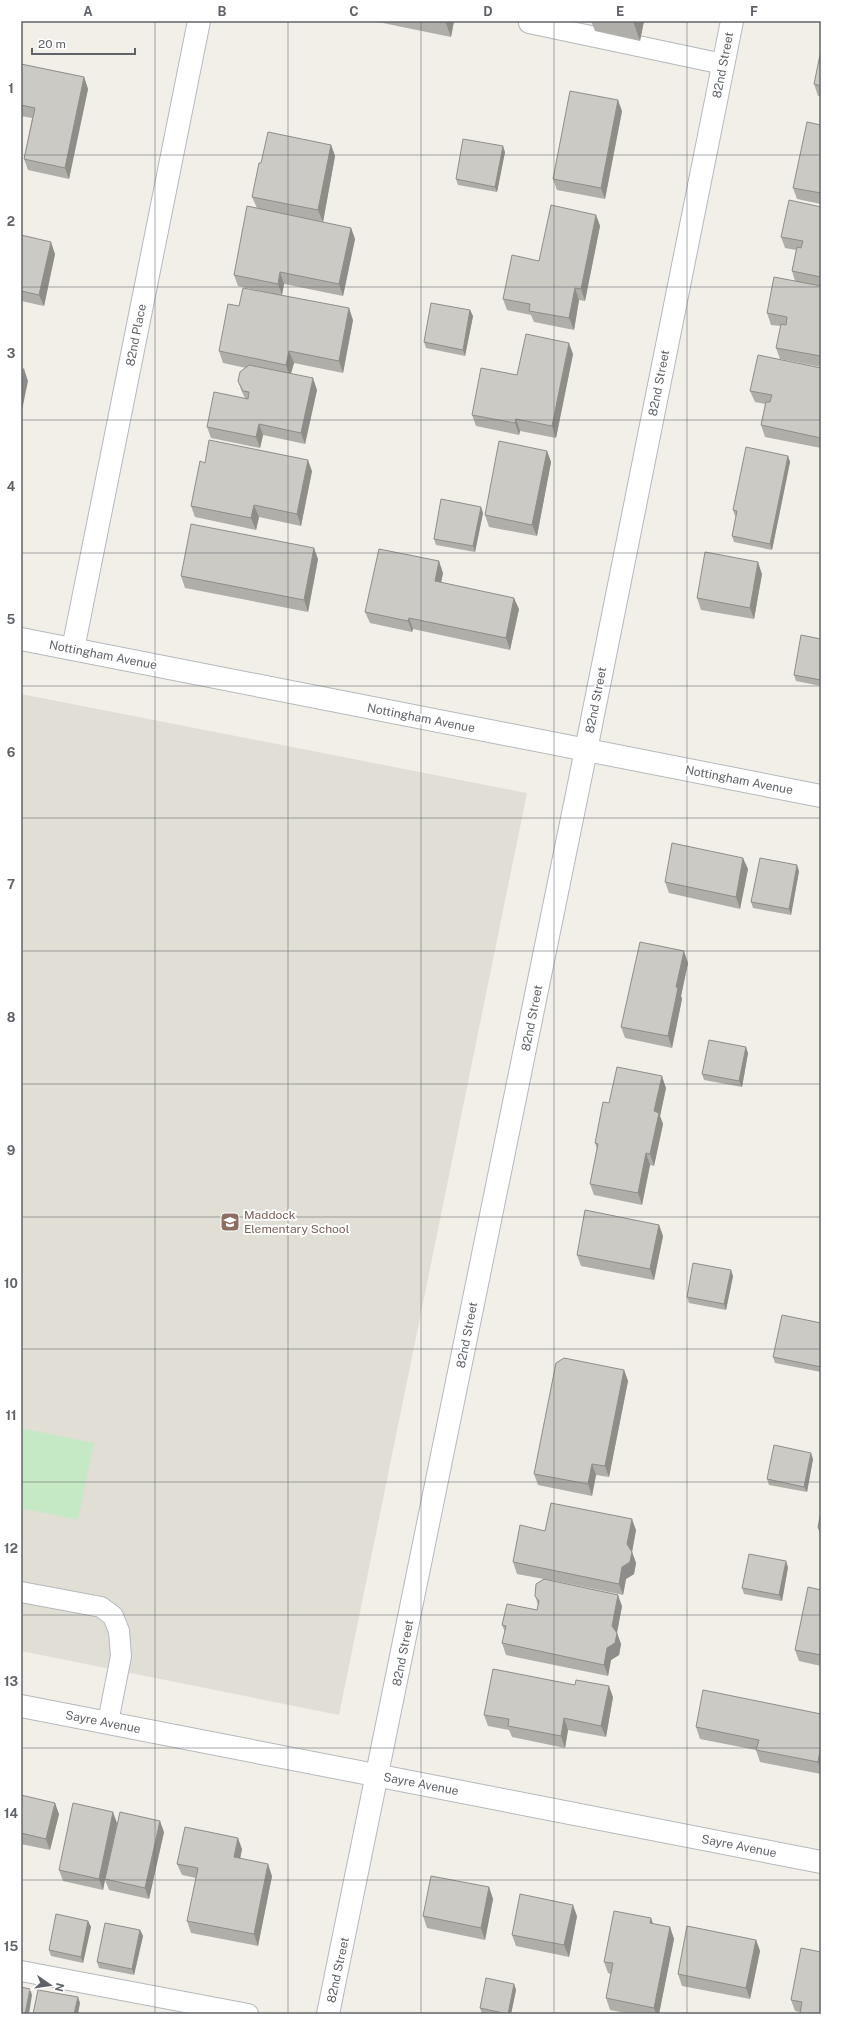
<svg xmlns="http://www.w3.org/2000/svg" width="842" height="2035" font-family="'Public Sans',sans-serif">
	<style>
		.education { fill: #e1ded6 }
		.green { fill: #c5e8c5 }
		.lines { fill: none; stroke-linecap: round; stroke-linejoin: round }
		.lane-casing { stroke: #b5b8bc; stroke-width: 22 }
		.street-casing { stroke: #b5b8bc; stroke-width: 24 }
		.lane { stroke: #fff; stroke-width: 20 }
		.street { stroke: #fff; stroke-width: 22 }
		.wall { fill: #afaea9 }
		.shaded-wall { fill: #8f8d8a }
		.building { fill: #cccac5; stroke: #8f8d8a }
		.grid { fill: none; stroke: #5f6368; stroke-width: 1; stroke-opacity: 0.55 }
		.labels { text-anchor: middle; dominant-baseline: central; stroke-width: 4; stroke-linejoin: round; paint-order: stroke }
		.street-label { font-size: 12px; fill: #5f6368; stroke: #fff }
		.education-label { font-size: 12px; fill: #785e54; stroke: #fff; text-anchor: start }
		.neatline { fill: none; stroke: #5f6368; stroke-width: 1.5 }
		.grid-label { font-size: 13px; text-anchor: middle; font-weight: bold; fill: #5f6368 }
	</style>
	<rect width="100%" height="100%" fill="#f1efe8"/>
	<!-- education -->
	<polygon class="education" points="21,694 527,793 339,1715 21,1651"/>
	<!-- green -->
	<polygon class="green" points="21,1428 94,1443 78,1520 21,1508"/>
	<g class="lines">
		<!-- lane casing -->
		<g class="lane-casing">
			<g id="lane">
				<polyline points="529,21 529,23 723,64"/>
				<polyline points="21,1592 101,1607 113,1616 119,1631 121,1656 108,1722"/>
				<polyline points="21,1971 248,2014"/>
			</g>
		</g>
		<!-- street casing -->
		<g class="street-casing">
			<g id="street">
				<polyline points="21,639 821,796"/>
				<polyline points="73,649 199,21"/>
				<polyline points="21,1706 821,1862"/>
				<polyline points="328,2014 586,750 732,21"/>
			</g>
		</g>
		<!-- lane -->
		<use href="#lane" class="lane"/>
		<!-- street -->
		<use href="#street" class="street"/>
	</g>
	<!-- wall -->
	<g class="wall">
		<polygon points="373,21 454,21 451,37"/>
		<polygon points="591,21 644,21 640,41 595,31"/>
		<polygon points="821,50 821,96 818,96 814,84"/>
		<polygon points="21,64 84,77 88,89 69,179 28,170 24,159 32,118 21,116"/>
		<polygon points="622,111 605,199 557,190 553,179"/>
		<polygon points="821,125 821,204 797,199 793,188"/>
		<polygon points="331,145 335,156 323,222 278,213 351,228 355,239 343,296 284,284 282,295 353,320 343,373 294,363 291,374 317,390 305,444 263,435 260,448 211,438 207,427 245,398 242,392 238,381 246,368 223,363 219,351 239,306 274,294 238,286 234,275 257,208 252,197 261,163"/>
		<polygon points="505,152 497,192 458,185 456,179"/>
		<polygon points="821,207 821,367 780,359 776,348 781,326 771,325 767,313 795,281 792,271 796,250 785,248 781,237"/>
		<polygon points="596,215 600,226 585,301 579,300 574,330 534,322 531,315 507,310 503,299 539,261"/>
		<polygon points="21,235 55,254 44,306 21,301"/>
		<polygon points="470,310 473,316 465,356 426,348 424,342"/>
		<polygon points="573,354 556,438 520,431 519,435 476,426 472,415 517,375"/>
		<polygon points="821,368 821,448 765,437 761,425 765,404 755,402 750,391"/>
		<polygon points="547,451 551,462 537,536 489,527 485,515"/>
		<polygon points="788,456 790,462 772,550 734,542 732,536 736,516 735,516 733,510"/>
		<polygon points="205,463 312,471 301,526 259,517 256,530 195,517 191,506"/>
		<polygon points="483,513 475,552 436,545 434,539"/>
		<polygon points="318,559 308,612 185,588 181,576"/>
		<polygon points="443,573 441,582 519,609 510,650 413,629 412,632 370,623 365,612"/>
		<polygon points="762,574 754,619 701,610 697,598"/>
		<polygon points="821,639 821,686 796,681 794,675"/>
		<polygon points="748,869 740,909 669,893 665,882"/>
		<polygon points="799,871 791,915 753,908 751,902"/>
		<polygon points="688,963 681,996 682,999 672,1048 625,1038 621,1027"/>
		<polygon points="748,1053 742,1087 704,1080 702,1074"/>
		<polygon points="666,1088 660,1116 663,1124 654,1166 650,1165 642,1205 594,1195 590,1184 597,1149 595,1143 609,1103"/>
		<polygon points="659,1225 663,1236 654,1280 581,1266 577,1255"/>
		<polygon points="733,1276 726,1310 689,1303 687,1297"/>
		<polygon points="821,1323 821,1372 775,1363 773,1357"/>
		<polygon points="624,1370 628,1381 609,1477 596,1475 592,1496 538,1485 534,1474"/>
		<polygon points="813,1459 807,1492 769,1485 767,1479"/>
		<polygon points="821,1511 821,1537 818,1528"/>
		<polygon points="636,1530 632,1552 636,1563 634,1574 626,1579 623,1595 546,1579 622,1606 617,1633 621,1644 619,1655 611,1660 608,1676 506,1655 502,1643 505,1632 502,1625 537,1610 538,1605 535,1596 544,1579 517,1574 513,1562 545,1531"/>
		<polygon points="788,1567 782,1601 744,1594 742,1588"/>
		<polygon points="821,1590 821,1666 799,1661 795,1650"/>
		<polygon points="613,1697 606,1737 568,1730 565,1748 512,1737 509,1730 488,1726 484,1715"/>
		<polygon points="821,1714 821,1774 760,1762 756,1750 700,1739 696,1727"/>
		<polygon points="21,1795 59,1814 50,1850 21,1844"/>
		<polygon points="117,1823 164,1832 149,1899 109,1890 105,1880 103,1890 63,1881 59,1870"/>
		<polygon points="242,1849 240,1859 272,1876 258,1946 191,1933 187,1921 196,1878 182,1875 177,1864"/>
		<polygon points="489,1887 493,1899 485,1940 427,1928 423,1916"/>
		<polygon points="577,1916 569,1957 516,1946 512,1935"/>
		<polygon points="88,1921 91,1927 83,1963 51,1956 49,1950"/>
		<polygon points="653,1924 670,1927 674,1939 659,2014 631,2014 610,2010 606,1998 611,1974 608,1973 604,1962"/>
		<polygon points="140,1930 143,1936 134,1975 99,1968 97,1962"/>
		<polygon points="756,1940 760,1951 750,1999 682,1986 678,1974"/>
		<polygon points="821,1952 800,2012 795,2011 791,2000"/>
		<polygon points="514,1984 516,1990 511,2014 482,2014 480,2008"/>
	</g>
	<!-- shaded-wall -->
	<g class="shaded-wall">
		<polygon points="445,21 454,21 451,37"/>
		<polygon points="633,21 644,21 640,41"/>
		<polygon points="84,77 88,89 69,179 65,168"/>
		<polygon points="618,100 622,111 605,199 601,188"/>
		<polygon points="331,145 335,156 323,222 318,210"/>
		<polygon points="503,146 505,152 497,192 495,187"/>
		<polygon points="596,215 600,226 585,301 581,289"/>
		<polygon points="351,228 355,239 343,296 339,284"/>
		<polygon points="51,242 55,254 44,306 39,295"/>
		<polygon points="280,272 284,284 282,295 278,284"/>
		<polygon points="575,288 579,300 574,330 569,318"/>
		<polygon points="349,308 353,320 343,373 339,361"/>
		<polygon points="470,310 473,316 465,356 463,350"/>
		<polygon points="569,343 573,354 556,438 552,426"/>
		<polygon points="289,351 294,363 290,376 286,365"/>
		<polygon points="24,369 28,381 21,415 21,383"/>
		<polygon points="313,378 317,390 305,444 301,433"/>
		<polygon points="516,419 520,431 519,435 515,423"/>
		<polygon points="259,424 263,435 260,448 256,437"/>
		<polygon points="547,451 551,462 537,536 532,525"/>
		<polygon points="788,456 790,462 772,550 770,544"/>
		<polygon points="308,460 312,471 301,526 297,514"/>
		<polygon points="254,505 259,517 256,530 251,518"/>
		<polygon points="481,507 483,513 475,552 473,546"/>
		<polygon points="314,548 318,559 308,612 304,600"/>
		<polygon points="439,561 443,573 439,593 435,581"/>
		<polygon points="758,562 762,574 754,619 750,608"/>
		<polygon points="514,598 519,609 510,650 506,638"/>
		<polygon points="409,618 413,629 412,632 408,621"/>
		<polygon points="743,858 748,869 740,909 736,897"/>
		<polygon points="797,865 799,871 791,915 789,909"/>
		<polygon points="684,951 688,963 681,996 682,999 672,1048 668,1036 676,987"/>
		<polygon points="746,1047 748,1053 742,1087 739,1081"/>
		<polygon points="662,1076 666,1088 660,1116 663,1124 654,1166 650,1154 654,1111"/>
		<polygon points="646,1153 650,1165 642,1205 638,1193"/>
		<polygon points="659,1225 663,1236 654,1280 650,1269"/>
		<polygon points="731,1270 733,1276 726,1310 724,1304"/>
		<polygon points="624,1370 628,1381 609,1477 605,1466"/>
		<polygon points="811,1453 813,1459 807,1492 804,1487"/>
		<polygon points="592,1464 596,1475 592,1496 588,1484"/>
		<polygon points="632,1519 636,1530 632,1552 636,1563 634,1574 626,1579 623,1595 619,1584"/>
		<polygon points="786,1561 788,1567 782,1601 779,1595"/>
		<polygon points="618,1595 622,1606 616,1637 612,1626"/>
		<polygon points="617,1633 621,1644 619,1655 611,1660 608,1676 604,1665 607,1648"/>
		<polygon points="609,1686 613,1697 606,1737 601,1726"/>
		<polygon points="564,1718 568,1730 565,1748 561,1736"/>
		<polygon points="821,1745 821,1771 818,1762"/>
		<polygon points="55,1803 59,1814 50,1850 46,1839"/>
		<polygon points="113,1812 117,1823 105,1879 105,1880 103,1890 99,1879"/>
		<polygon points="160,1821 164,1832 149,1899 145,1888"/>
		<polygon points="238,1838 242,1849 238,1869 234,1857"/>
		<polygon points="268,1864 272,1876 258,1946 254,1934"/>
		<polygon points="489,1887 493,1899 485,1940 481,1928"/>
		<polygon points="573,1905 577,1916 569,1957 564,1945"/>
		<polygon points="651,1918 655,1929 650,1923"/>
		<polygon points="88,1921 91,1927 83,1963 81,1957"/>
		<polygon points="670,1927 674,1939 659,2014 656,2014 654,2008"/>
		<polygon points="140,1930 143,1936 134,1975 132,1969"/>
		<polygon points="756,1940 760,1951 750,1999 746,1988"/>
		<polygon points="514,1984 516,1990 511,2014 508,2014"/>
		<polygon points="30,1989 32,1995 29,2014 25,2014"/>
		<polygon points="78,1997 80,2003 78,2014 74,2014"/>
	</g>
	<!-- building -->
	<g class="building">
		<polygon points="821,50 821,86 814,84"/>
		<polygon points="21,64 84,77 65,168 24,159 35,108 21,105"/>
		<polygon points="570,91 618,100 601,188 553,179"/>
		<polygon points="807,122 821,125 821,193 793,188"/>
		<polygon points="268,132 331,145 318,210 252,197 259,163 261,163"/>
		<polygon points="463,139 503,146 495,187 456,179"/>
		<polygon points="789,200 821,207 821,277 792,271 797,247 801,248 803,241 781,237"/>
		<polygon points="551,205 596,215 581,289 575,288 569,318 529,311 530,304 503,299 512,255 539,261"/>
		<polygon points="247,206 351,228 339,284 280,272 278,284 234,275"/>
		<polygon points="21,235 51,242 39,295 21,291"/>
		<polygon points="774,277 821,286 821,356 776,348 781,324 786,325 787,317 767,313"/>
		<polygon points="243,288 349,308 339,361 289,351 286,365 219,351 228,304 239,306"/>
		<polygon points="431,303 470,310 463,350 424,342"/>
		<polygon points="526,334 569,343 552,426 516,419 515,423 472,415 481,368 517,375"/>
		<polygon points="758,355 821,368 821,438 761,425 766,402 770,402 772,395 750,391"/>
		<polygon points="249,365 313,378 301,433 259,424 256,437 207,427 214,392 248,399 249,392 243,391 238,381 240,372"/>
		<polygon points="21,369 24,369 21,383"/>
		<polygon points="209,440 308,460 297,514 254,505 251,518 191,506 200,461 205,463"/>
		<polygon points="499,441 547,451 532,525 485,515"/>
		<polygon points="746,447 788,456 770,544 732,536 737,511 733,510"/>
		<polygon points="441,499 481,507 473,546 434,539"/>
		<polygon points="191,524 314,548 304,600 181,576"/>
		<polygon points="379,549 439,561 435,581 514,598 506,638 409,618 408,621 365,612"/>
		<polygon points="705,552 758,562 750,608 697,598"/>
		<polygon points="801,635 821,639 821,680 794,675"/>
		<polygon points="672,843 743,858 736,897 665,882"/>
		<polygon points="760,858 797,865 789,909 751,902"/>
		<polygon points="640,942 684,951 676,987 678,988 668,1036 621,1027"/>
		<polygon points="709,1040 746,1047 739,1081 702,1074"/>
		<polygon points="617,1067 662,1076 654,1111 659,1113 650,1154 646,1153 638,1193 590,1184 598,1144 595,1143 603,1102 609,1103"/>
		<polygon points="585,1210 659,1225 650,1269 577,1255"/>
		<polygon points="693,1263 731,1270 724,1304 687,1297"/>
		<polygon points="782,1315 821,1323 821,1367 773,1357"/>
		<polygon points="564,1358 624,1370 605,1466 592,1464 588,1484 534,1474 556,1363"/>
		<polygon points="774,1445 811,1453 804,1487 767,1479"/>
		<polygon points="551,1503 632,1519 627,1544 632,1552 630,1562 622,1567 619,1584 513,1562 520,1525 545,1531"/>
		<polygon points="821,1511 821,1529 818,1528"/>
		<polygon points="749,1554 786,1561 779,1595 742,1588"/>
		<polygon points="544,1579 618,1595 612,1626 617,1633 615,1643 607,1648 604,1665 502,1643 506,1626 502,1625 507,1604 537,1610 539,1601 535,1596 536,1584"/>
		<polygon points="808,1587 821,1590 821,1655 795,1650"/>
		<polygon points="493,1669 575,1685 576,1680 609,1686 601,1726 564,1718 561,1736 508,1726 509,1719 484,1715"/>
		<polygon points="703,1690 821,1714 821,1745 818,1762 756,1750 759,1740 696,1727"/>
		<polygon points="21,1795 55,1803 46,1839 21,1833"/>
		<polygon points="73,1803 113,1812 99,1879 59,1870"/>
		<polygon points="120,1812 160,1821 145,1888 105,1879"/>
		<polygon points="185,1827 238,1838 234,1857 268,1864 254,1934 187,1921 198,1868 177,1864"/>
		<polygon points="431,1876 489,1887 481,1928 423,1916"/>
		<polygon points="520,1894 573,1905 564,1945 512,1935"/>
		<polygon points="614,1911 651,1918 650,1923 670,1927 654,2008 606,1998 613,1963 604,1962"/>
		<polygon points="56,1914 88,1921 81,1957 49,1950"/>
		<polygon points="105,1923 140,1930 132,1969 97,1962"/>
		<polygon points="687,1926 756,1940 746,1988 678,1974"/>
		<polygon points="801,1948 821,1952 821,2014 800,2014 802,2002 791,2000"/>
		<polygon points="486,1978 514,1984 508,2014 480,2008"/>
		<polygon points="21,1987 30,1989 25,2014 21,2014"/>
		<polygon points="38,1990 78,1997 74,2014 33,2014"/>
	</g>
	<!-- grid -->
	<path class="grid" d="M155 21V2014M288 21V2014M421 21V2014M554 21V2014M687 21V2014M21 155H821M21 287H821M21 420H821M21 553H821M21 686H821M21 818H821M21 951H821M21 1084H821M21 1217H821M21 1349H821M21 1482H821M21 1615H821M21 1748H821M21 1880H821"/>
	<!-- icons -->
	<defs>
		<g id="school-square" transform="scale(1)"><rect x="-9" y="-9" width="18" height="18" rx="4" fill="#8d6e63" stroke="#fff"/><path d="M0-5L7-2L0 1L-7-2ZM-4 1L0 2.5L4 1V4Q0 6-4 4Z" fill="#fff"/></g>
	</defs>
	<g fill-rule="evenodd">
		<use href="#school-square" x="230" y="1222"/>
	</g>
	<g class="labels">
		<!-- street labels -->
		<g class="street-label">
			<text transform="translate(723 65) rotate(-79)">82nd Street</text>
			<text transform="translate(136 335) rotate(-79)">82nd Place</text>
			<text transform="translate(659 383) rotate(-79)">82nd Street</text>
			<text transform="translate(103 655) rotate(11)">Nottingham Avenue</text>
			<text transform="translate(596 700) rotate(-79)">82nd Street</text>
			<text transform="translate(421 718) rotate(11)">Nottingham Avenue</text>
			<text transform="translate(739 780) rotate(11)">Nottingham Avenue</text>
			<text transform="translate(532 1018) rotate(-79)">82nd Street</text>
			<text transform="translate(467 1335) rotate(-79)">82nd Street</text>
			<text transform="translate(403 1653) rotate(-79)">82nd Street</text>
			<text transform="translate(103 1722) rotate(11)">Sayre Avenue</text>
			<text transform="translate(421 1784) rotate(11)">Sayre Avenue</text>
			<text transform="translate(739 1846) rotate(11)">Sayre Avenue</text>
			<text transform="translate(338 1970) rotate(-78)">82nd Street</text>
		</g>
		<!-- education labels -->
		<g class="education-label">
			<text x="244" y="1215">Maddock<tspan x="244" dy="14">Elementary School</tspan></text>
		</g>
	</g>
	<!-- border -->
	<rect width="842" height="2035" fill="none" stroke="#ffffff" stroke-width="44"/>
	<!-- north arrow -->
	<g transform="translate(50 1985) rotate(103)" stroke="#ffffff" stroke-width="3" paint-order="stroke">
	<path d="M0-3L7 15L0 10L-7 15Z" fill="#5f6368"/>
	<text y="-6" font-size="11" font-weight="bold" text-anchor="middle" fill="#5f6368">N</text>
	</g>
	<!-- scale -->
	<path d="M32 48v6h103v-6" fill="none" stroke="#5f6368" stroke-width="2"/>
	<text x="38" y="48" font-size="12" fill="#5f6368" stroke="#ffffff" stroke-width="3" paint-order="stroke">20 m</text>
	<rect x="22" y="22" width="798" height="1991" class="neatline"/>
	<g class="grid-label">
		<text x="88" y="16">A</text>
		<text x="222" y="16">B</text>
		<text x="354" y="16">C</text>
		<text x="488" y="16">D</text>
		<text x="620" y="16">E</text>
		<text x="754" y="16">F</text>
		<text x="11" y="93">1</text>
		<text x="11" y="226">2</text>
		<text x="11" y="358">3</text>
		<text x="11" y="491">4</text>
		<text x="11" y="624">5</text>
		<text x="11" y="757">6</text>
		<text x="11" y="889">7</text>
		<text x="11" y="1022">8</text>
		<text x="11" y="1155">9</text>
		<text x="11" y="1288">10</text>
		<text x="11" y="1420">11</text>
		<text x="11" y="1553">12</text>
		<text x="11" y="1686">13</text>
		<text x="11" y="1818">14</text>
		<text x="11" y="1951">15</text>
	</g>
</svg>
